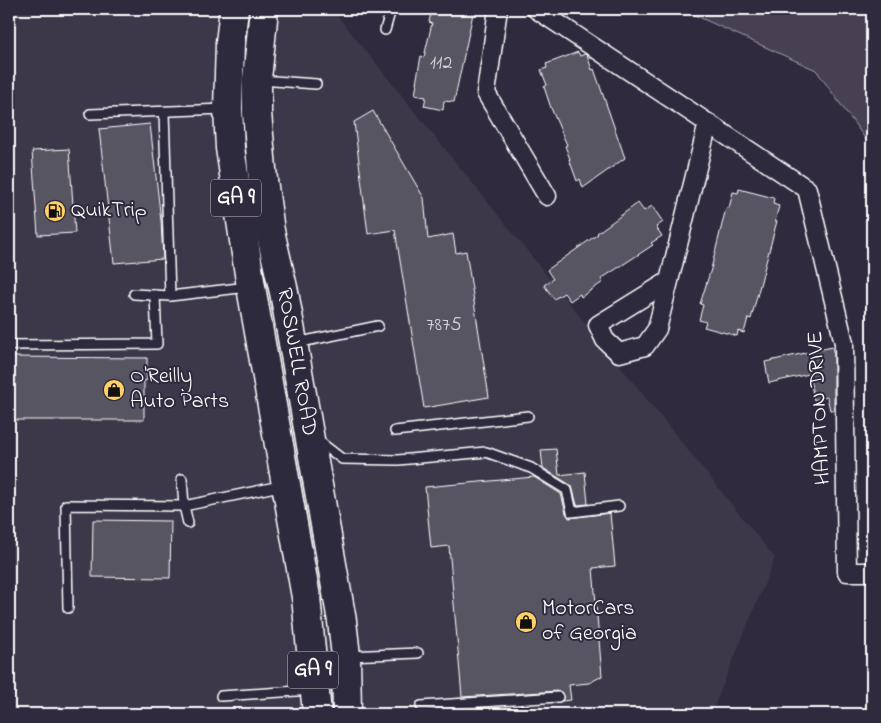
<svg xmlns="http://www.w3.org/2000/svg" width="881" height="723" font-family="'Indie Flower',sans-serif">
	<style>
		.built { fill: #3c3749 }
		.green { fill: #464152; stroke: #a2a0a8 }
		.building { fill: #595564; stroke: #fff }
		.lines { fill: none; stroke-linecap: round; stroke-linejoin: round }
		.lane-casing { stroke: #fff; stroke-width: 12 }
		.street-casing { stroke: #fff; stroke-width: 21 }
		.primary-casing { stroke: #fff; stroke-width: 31 }
		.lane { stroke: #2f2a3d; stroke-width: 9 }
		.street { stroke: #2f2a3d; stroke-width: 18 }
		.primary { stroke: #2f2a3d; stroke-width: 28 }
		.labels { text-anchor: middle; dominant-baseline: central; stroke-width: 4; stroke-linejoin: round; paint-order: stroke }
		.number-label { font-size: 20px; fill: #d6d4d8 }
		.shield { fill: #2f2a3d; stroke: #c1bfc5; stroke-width: 1 }
		.shield-label { font-size: 21px; font-weight: bold; fill: #fff }
		.poi-label { font-size: 22px; fill: #fff; stroke: #2f2a3d; text-anchor: start }
		.street-label { font-size: 22px; fill: #fff; stroke: #2f2a3d }
	</style>
	<rect width="100%" height="100%" fill="#2f2a3d"/>
	<filter id="ink" filterUnits="userSpaceOnUse"><feTurbulence type="fractalNoise" baseFrequency=".02" numOctaves="2"/><feDisplacementMap in="SourceGraphic" scale="10" xChannelSelector="R" yChannelSelector="G"/><feConvolveMatrix kernelMatrix="1 2 1 2 8 2 1 2 1" color-interpolation-filters="sRGB"/></filter>
	<g filter="url(#ink)">
		<!-- built -->
		<polygon class="built" points="9,9 332,9 775,558 711,714 9,714"/>
		<!-- green -->
		<polygon class="green" points="681,9 872,9 872,148 816,70"/>
		<!-- building -->
		<g class="building">
			<polygon points="432,9 474,9 454,102 444,101 443,110 424,106 426,97 415,95 417,83 416,83 421,56 424,57 432,23 429,22"/>
			<polygon points="578,52 580,56 585,54 587,55 592,70 594,69 625,158 583,188 580,179 577,181 569,159 570,159 565,146 567,145 551,108 544,87 547,85 541,70 547,68 546,64"/>
			<polygon points="373,111 424,198 428,239 453,234 456,253 466,251 489,397 424,408 395,230 368,234 354,122"/>
			<polygon points="150,124 161,221 163,259 114,263 99,129"/>
			<polygon points="69,149 75,233 38,235 32,151"/>
			<polygon points="739,189 774,198 773,204 779,206 775,221 777,221 751,319 748,318 744,333 738,331 737,336 704,327 706,322 699,320 703,305 700,304 711,269 726,208 729,208 733,192 738,193"/>
			<polygon points="638,203 644,211 652,206 663,222 656,227 662,236 651,243 653,245 601,279 603,282 581,297 580,294 570,301 564,293 554,299 544,285 553,279 547,270 598,234 597,233"/>
			<polygon points="832,347 834,354 834,410 830,410 827,397 814,400 809,374 769,383 765,362"/>
			<polygon points="9,357 147,358 147,380 144,381 144,420 9,420"/>
			<polygon points="556,449 559,475 585,472 588,504 577,505 572,486 543,468 541,450"/>
			<polygon points="534,477 561,494 566,513 569,518 610,513 615,566 593,568 602,676 589,683 569,685 571,700 562,701 563,694 558,691 462,697 449,546 431,548 425,487"/>
			<polygon points="93,520 171,521 170,578 92,577"/>
		</g>
		<g class="lines">
			<!-- lane casing -->
			<g class="lane-casing">
				<g id="lane">
					<polyline points="385,30 391,9"/>
					<polyline points="260,80 316,84"/>
					<polyline points="164,112 170,296"/>
					<polyline points="90,114 225,109"/>
					<polyline points="134,294 170,296 248,287"/>
					<polyline points="296,343 378,326"/>
					<polyline points="9,345 157,344 155,295"/>
					<polyline points="395,431 528,416"/>
					<polyline points="316,439 342,459 398,460 486,452 531,468 567,490 572,512 619,506"/>
					<polyline points="182,479 184,506 188,523"/>
					<polyline points="68,608 66,505 184,506 285,485"/>
					<polyline points="348,656 418,653"/>
					<polyline points="221,696 312,690"/>
					<polyline points="421,706 558,697"/>
				</g>
			</g>
			<!-- street casing -->
			<g class="street-casing">
				<g id="street">
					<polyline points="498,9 486,93 547,196"/>
					<polyline points="536,9 807,189 844,343 847,572 872,572"/>
					<polyline points="669,281 657,329 645,346 619,353 605,340 598,325 669,281 708,123"/>
				</g>
			</g>
			<!-- primary casing -->
			<g class="primary-casing">
				<g id="primary">
					<polyline points="234,9 230,43 228,109 230,148 251,287 306,597 317,714"/>
					<polyline points="264,9 257,79 257,113 263,180 270,231 284,292 342,621 346,656 347,714"/>
				</g>
			</g>
			<!-- lane -->
			<use href="#lane" class="lane"/>
			<!-- street -->
			<use href="#street" class="street"/>
			<!-- primary -->
			<use href="#primary" class="primary"/>
		</g>
	</g>
	<!-- icons -->
	<defs>
		<g id="fuel-disc" transform="scale(1.125)"><circle r="9.5" fill="#ffd166" stroke="#2f2a3d"/><path d="M-5.5-6h7V0h2V4h1.3V-2.5L3-4.5l.8-.8L6-3V5H2.5V1h-1V6h-7ZM-4.2-4.7v3.2H.2V-4.7Z" fill="#111"/></g>
		<g id="shop-disc" transform="scale(1.125)"><circle r="9.5" fill="#ffd166" stroke="#2f2a3d"/><path d="M-5-2.5h2.3a2.7 3.5 0 0 1 5.4 0H5L5.5 6h-11ZM-1.5-2.5h3a1.5 2.3 0 0 0-3 0Z" fill="#111"/></g>
	</defs>
	<g fill-rule="evenodd">
		<use href="#fuel-disc" x="55" y="211"/>
		<use href="#shop-disc" x="114" y="390"/>
		<use href="#shop-disc" x="526" y="622"/>
	</g>
	<g class="labels">
		<!-- number labels -->
		<g class="number-label">
			<text x="441" y="63">112</text>
			<text x="444" y="325">7875</text>
		</g>
		<!-- shield labels -->
		<g class="shield">
			<rect x="211" y="179.5" width="50" height="37" rx="4"/>
			<rect x="288" y="651.5" width="50" height="37" rx="4"/>
		</g>
		<g class="shield-label">
			<text x="236" y="198">GA 9</text>
			<text x="313" y="670">GA 9</text>
		</g>
		<!-- poi labels -->
		<g class="poi-label">
			<text x="71" y="211">QuikTrip</text>
			<text x="130" y="377">O'Reilly<tspan x="130" dy="25">Auto Parts</tspan></text>
			<text x="542" y="609">MotorCars<tspan x="542" dy="25">of Georgia</tspan></text>
		</g>
		<!-- street labels -->
		<g class="street-label">
			<text transform="translate(296 362) rotate(80)">ROSWELL ROAD</text>
			<text transform="translate(820 408) rotate(-93)">HAMPTON DRIVE</text>
		</g>
	</g>
	<!-- margin -->
	<rect width="881" height="723" fill="none" stroke="#2f2a3d" stroke-width="30"/>
	<rect x="15" y="15" width="851" height="693" fill="none" stroke="#fff" stroke-width="2" filter="url(#ink)"/>
</svg>
